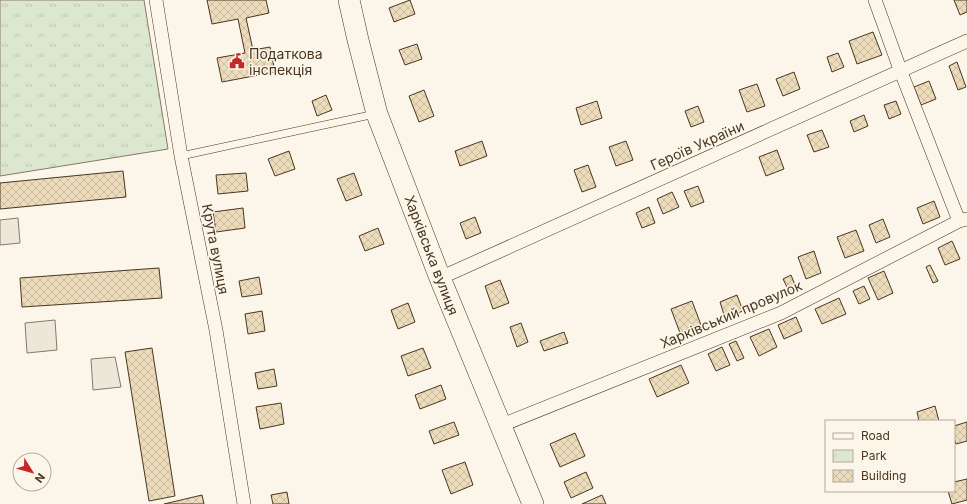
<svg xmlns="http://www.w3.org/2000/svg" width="967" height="504" font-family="Inter,sans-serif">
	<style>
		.park { fill: url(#park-tufts); stroke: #887966 }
		.parking { fill: #ede7d9; stroke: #887966 }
		.building { fill: url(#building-cross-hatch); stroke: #4a3520 }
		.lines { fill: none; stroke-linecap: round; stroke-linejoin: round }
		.service-casing { stroke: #4a3520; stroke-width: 8 }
		.minor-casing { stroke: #4a3520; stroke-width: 14 }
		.primary-casing { stroke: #4a3520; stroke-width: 22 }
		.service { stroke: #fbf6e9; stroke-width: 7 }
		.minor { stroke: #fbf6e9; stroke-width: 13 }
		.primary { stroke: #fbf6e9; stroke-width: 21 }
		.labels { text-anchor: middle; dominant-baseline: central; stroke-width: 3; stroke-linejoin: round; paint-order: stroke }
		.poi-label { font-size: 14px; fill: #4a3520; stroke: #fbf6e9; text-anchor: start }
		.street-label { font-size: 14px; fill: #4a3520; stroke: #fbf6e9 }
	</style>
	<defs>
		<pattern id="park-tufts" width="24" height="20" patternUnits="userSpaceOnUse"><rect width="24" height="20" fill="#dce7d0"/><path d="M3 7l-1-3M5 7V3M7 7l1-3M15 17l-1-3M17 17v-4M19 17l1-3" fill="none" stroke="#bec7b2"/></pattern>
		<pattern id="building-cross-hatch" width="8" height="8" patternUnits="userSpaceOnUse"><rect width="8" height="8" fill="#ecdcbc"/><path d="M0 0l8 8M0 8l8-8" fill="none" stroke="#ccbda1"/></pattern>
	</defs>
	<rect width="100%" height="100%" fill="#fbf6e9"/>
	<!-- park -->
	<polygon class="park" points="0,0 144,0 168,149 0,176"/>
	<!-- parking -->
	<g class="parking">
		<polygon points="18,218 20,243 0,245 0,220"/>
		<polygon points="55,320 57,350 27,353 25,323"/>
		<polygon points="115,357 121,387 93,390 91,359"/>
	</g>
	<!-- building -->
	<g class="building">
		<polygon points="207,0 266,0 269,13 246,18 253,50 270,47 275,72 222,82 217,58 245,53 238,19 212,24"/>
		<polygon points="410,0 415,14 394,22 389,8"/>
		<polygon points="954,0 967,0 967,12 960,15"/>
		<polygon points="873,32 882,55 857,64 849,41"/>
		<polygon points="417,44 422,59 405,65 399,50"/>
		<polygon points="838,53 844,67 832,72 827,57"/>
		<polygon points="957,62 966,87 958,90 949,66"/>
		<polygon points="794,72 800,89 783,96 776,79"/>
		<polygon points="929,81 936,99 921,105 914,87"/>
		<polygon points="757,84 765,106 747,112 739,90"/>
		<polygon points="424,90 434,116 419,122 409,96"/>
		<polygon points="326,95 332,110 317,116 312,101"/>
		<polygon points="597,101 602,118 581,125 576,108"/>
		<polygon points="896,101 901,114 889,119 884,105"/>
		<polygon points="698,106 704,122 691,127 685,111"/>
		<polygon points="864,115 868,126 854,132 850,121"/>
		<polygon points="822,130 829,147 814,152 807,135"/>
		<polygon points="482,141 487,156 460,166 455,151"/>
		<polygon points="626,141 633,160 616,166 609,147"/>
		<polygon points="777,150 784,169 766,176 759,157"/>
		<polygon points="289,151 295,169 275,176 268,159"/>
		<polygon points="588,165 596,187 582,192 574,170"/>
		<polygon points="123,171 126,197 0,209 0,183"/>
		<polygon points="246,173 248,191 218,194 216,175"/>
		<polygon points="354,173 362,195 346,201 337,179"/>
		<polygon points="698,186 704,202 691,207 684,191"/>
		<polygon points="672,192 679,207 663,214 657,199"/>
		<polygon points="934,201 940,217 923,224 917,208"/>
		<polygon points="649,207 655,223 642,228 636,213"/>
		<polygon points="243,208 245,228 216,232 213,212"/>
		<polygon points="475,217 481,233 466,239 460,223"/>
		<polygon points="883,219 890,237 876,243 869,225"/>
		<polygon points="378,228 384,244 365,251 359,236"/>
		<polygon points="856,230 864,251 845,258 837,237"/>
		<polygon points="952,241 960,259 945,265 938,248"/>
		<polygon points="814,251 821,273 806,279 798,257"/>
		<polygon points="930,265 938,281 933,283 926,267"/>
		<polygon points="159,268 162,298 22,307 20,278"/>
		<polygon points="884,271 893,293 878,300 868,278"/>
		<polygon points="791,275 797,290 790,293 783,279"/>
		<polygon points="259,277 262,294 242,297 239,281"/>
		<polygon points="500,280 509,303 493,309 485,286"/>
		<polygon points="864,286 870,299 859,304 853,291"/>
		<polygon points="737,295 743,311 725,318 720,302"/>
		<polygon points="839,298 846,314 822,324 815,309"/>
		<polygon points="692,301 701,325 680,333 671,309"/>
		<polygon points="408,303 415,322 398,329 391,310"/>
		<polygon points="262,311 265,331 248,334 245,314"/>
		<polygon points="796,317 802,331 784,339 778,325"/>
		<polygon points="521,323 528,342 517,347 510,327"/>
		<polygon points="769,329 777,347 759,356 750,337"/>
		<polygon points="564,332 568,343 544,351 540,341"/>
		<polygon points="736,341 744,358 737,361 729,344"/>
		<polygon points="722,347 730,365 716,371 708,354"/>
		<polygon points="152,348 175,496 149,501 125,352"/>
		<polygon points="423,348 431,368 408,376 401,356"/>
		<polygon points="681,365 689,383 657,397 649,379"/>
		<polygon points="274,369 277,386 258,389 255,373"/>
		<polygon points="441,385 446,399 420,409 415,395"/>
		<polygon points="281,403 284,424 260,429 256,407"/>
		<polygon points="935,406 939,421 919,421 917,412"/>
		<polygon points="454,422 459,435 434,444 429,431"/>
		<polygon points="967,422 967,441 956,444 954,438 954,426"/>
		<polygon points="575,433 585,456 560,467 550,444"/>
		<polygon points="465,462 473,485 451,494 442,470"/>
		<polygon points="586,472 593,488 571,498 564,482"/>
		<polygon points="967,479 967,500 952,504 948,491 954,491 954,482"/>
		<polygon points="287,492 289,504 273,504 271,495"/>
		<polygon points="202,495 204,504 164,504"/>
		<polygon points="602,495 606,504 582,504"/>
	</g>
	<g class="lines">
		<!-- service casing -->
		<g class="service-casing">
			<polyline id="service" points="181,156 375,114"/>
		</g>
		<!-- minor casing -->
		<g class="minor-casing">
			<g id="minor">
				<polyline points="156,0 181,156 216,330 244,504"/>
				<polyline points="875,0 901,72 959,221"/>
				<polyline points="440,278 967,41"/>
				<polyline points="502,425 781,313 959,221 967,219"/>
			</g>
		</g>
		<!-- primary casing -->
		<g class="primary-casing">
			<polyline id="primary" points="349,0 358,40 377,114 440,278 533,504"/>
		</g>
		<!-- service -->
		<use href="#service" class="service"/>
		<!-- minor -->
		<use href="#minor" class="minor"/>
		<!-- primary -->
		<use href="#primary" class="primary"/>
	</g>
	<!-- icons -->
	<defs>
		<g id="civic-bare" transform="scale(1.2)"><path d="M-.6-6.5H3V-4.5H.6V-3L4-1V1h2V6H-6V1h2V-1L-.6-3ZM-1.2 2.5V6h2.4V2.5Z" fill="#c62828" stroke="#fbf6e9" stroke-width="2.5" paint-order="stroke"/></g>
	</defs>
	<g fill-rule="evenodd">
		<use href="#civic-bare" x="237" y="61"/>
	</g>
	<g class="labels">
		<!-- poi labels -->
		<g class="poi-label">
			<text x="249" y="53">Податкова<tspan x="249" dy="16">інспекція</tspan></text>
		</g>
		<!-- street labels -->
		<g class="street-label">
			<text transform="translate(697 145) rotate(-24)">Героїв України</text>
			<text transform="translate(216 249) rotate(79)">Крута вулиця</text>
			<text transform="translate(432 255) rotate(69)">Харківська вулиця</text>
			<text transform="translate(731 314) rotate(-23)">Харківський провулок</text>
		</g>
	</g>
	<!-- legend -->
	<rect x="825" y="420" width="130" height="72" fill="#fbf6e9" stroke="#b4a999"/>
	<rect x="833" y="433" width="20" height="6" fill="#fbf6e9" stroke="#b4a999"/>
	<text x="861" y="440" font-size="12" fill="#4a3520">Road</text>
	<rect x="833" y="450" width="20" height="12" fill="url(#park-tufts)" stroke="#b4a999"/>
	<text x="861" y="460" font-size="12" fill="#4a3520">Park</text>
	<rect x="833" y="470" width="20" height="12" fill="url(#building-cross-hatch)" stroke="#b4a999"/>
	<text x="861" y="480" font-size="12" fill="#4a3520">Building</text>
	<!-- north arrow -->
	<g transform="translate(32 472) rotate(127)"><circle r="19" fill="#fbf6e9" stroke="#b4a999"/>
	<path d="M0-3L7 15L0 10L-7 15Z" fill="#c62828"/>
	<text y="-6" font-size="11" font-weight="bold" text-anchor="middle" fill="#4a3520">N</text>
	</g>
</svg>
